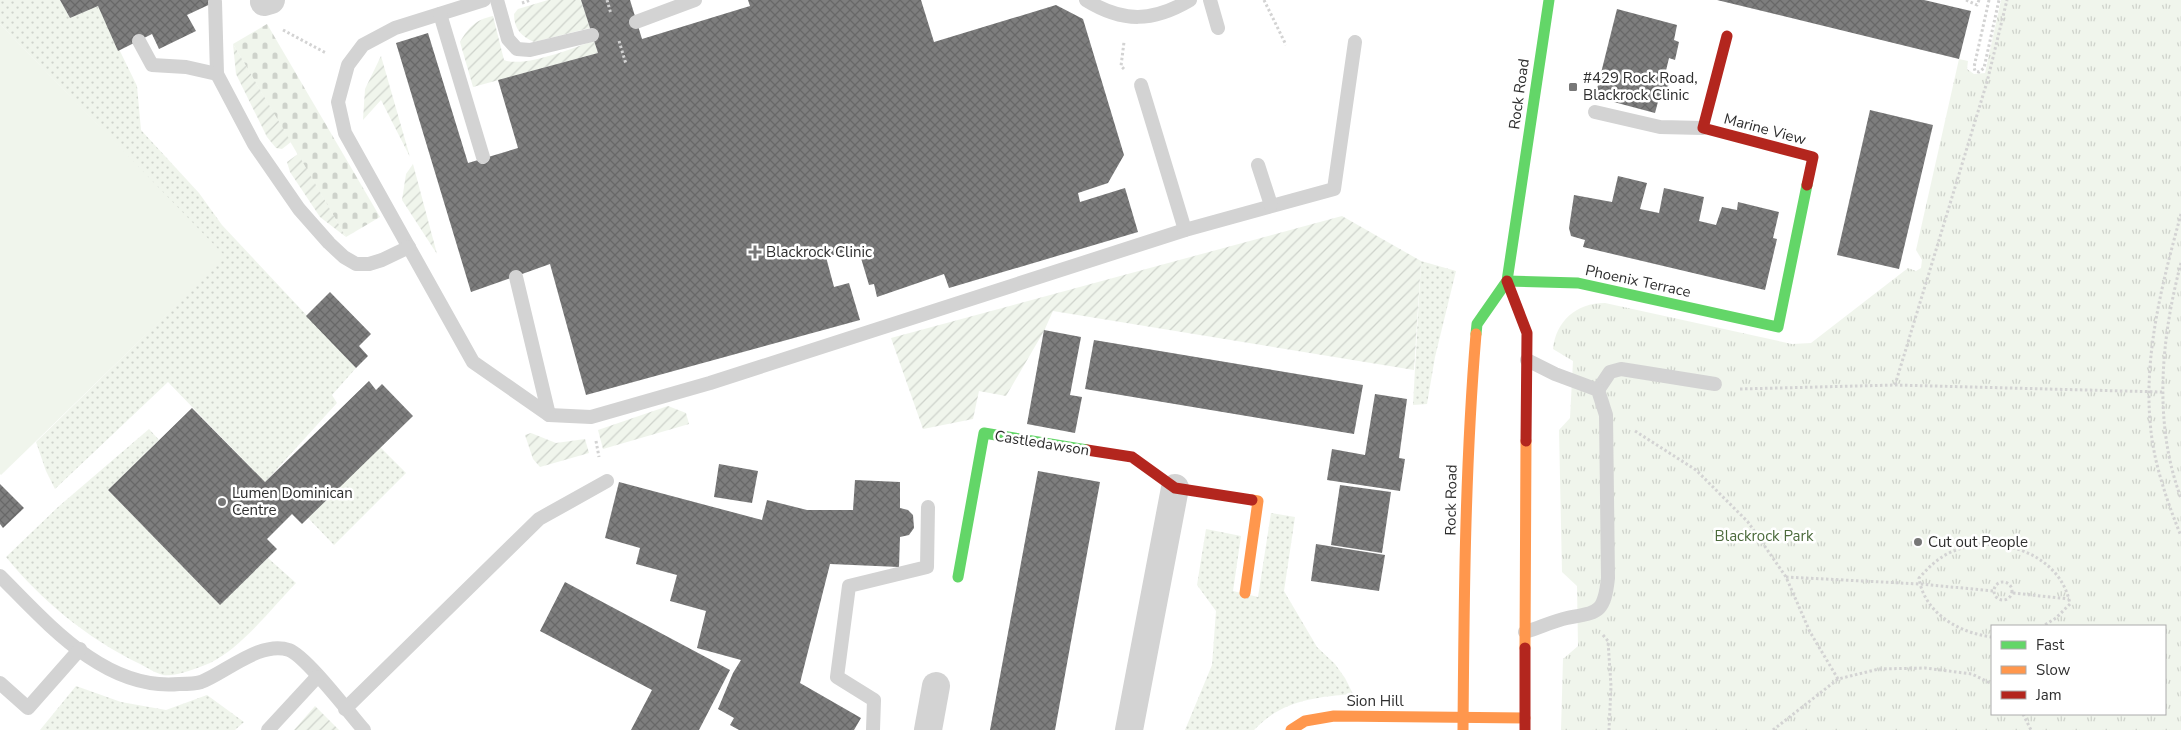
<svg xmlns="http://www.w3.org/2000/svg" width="2181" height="730" font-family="'Nunito Sans',sans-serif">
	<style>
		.grass { fill: url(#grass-dots) }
		.cemetery { fill: url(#cemetery-stones) }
		.park { fill: url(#park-tufts); fill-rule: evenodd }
		.garden { fill: url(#garden-furrows) }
		.pitch { fill: #f0f5ec }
		.building { fill: url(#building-cross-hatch) }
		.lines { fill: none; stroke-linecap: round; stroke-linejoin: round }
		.path { stroke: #d3d3d3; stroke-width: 3; stroke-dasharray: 2.5 2.5; stroke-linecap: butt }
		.lane { stroke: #d3d3d3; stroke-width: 14 }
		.street { stroke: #d3d3d3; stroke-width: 28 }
		.fast { stroke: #63d668; stroke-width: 11 }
		.slow { stroke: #ff974d; stroke-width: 11 }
		.jam { stroke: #b3261e; stroke-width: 11 }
		.poi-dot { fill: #777; stroke: #fff; stroke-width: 2 }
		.labels { text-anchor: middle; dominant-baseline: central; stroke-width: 5; stroke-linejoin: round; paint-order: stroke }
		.poi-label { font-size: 15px; fill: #2e2e2e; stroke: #fff; text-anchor: start }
		.street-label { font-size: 15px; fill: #2e2e2e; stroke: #fff }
		.park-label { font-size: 15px; fill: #4c6a3c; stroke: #fff }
	</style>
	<defs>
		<pattern id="grass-dots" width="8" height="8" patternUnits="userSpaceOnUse" patternTransform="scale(1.25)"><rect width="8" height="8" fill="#f0f5ec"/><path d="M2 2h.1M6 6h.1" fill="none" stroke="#ced2cb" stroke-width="1.8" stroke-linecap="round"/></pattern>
		<pattern id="cemetery-stones" width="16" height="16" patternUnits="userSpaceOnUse" patternTransform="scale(1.25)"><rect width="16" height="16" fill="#f0f5ec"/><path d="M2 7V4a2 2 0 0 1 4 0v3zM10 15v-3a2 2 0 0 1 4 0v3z" fill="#ced2cb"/></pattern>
		<pattern id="park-tufts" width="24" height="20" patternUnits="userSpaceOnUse" patternTransform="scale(1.25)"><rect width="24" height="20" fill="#f0f5ec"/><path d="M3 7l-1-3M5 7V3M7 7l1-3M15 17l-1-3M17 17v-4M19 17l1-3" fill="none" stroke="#ced2cb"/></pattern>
		<pattern id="garden-furrows" width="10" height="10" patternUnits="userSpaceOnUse" patternTransform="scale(1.25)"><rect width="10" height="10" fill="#f0f5ec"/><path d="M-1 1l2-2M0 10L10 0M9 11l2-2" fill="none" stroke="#ced2cb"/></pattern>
		<pattern id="building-cross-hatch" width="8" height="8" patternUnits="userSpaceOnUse" patternTransform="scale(1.25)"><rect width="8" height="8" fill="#7e7e7e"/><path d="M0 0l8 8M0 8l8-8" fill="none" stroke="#686868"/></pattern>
	</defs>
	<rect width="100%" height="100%" fill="#fff"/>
	<!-- grass -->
	<g class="grass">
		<polygon points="0,0 60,0 70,18 98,6 137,86 141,130 199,193 222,225 356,368 332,395 337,403 265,482 168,382 55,489 46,471 36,442 225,257 0,24"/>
		<polygon points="1421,261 1456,271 1435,357 1427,404 1413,405"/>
		<path d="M149 429 159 440 108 490 220 604 268 558 296 583C272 608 242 647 210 663 198 668 176 677 163 675 155 673 146 667 138 663 87 638 42 601 6 557L58 507Z"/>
		<polygon points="380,447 406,473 334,545 308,518"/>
		<path d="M1271 513 1295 517 1284 591 1317 647 1335 664 1345 678 1353 694C1314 697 1281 701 1254 730H1185L1212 665 1216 611 1197 585 1206 529 1241 536 1233 591 1258 597Z"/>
		<polygon points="76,686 121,702 166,710 207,695 244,722 235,730 40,730"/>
	</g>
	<!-- cemetery -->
	<polygon class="cemetery" points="267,24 380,217 346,237 233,44"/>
	<!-- park -->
	<path class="park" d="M2001 0H2181V730H1561L1563 659 1578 646 1577 586 1562 572 1559 430 1570 418 1573 361 1553 349C1556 321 1576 303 1605 303L1792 344 1811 343 1908 268 1916 271 1921 268 1922 260 1916 250 1959 59 1968 61 1967 69 1974 74 1985 73ZM1992 626H2165V714H1992Z"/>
	<!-- garden -->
	<g class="garden">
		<path d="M548 0H581L590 28 534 42C521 36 514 29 514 14L518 9Z"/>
		<path d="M493 16 504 60C525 68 572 48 594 41L598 53 473 87 460 42C469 27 475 20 493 16Z"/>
		<polygon points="233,44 291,142 282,149 276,148 267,137 236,74"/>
		<polygon points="381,56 410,157 381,100 363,120 365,89"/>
		<polygon points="298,154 346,237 320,217 290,172 287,162"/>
		<polygon points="413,164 437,254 402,200 406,174"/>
		<polygon points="1342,216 1421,261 1414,370 1053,311 1044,331 1006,396 979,391 973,419 923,429 891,338"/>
		<polygon points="668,406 686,413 689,424 603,449 598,430"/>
		<polygon points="531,433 556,443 585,439 589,453 540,467 533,459 525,435"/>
		<polygon points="315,706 339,730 294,730"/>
	</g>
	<!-- pitch -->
	<polygon class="pitch" points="0,24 226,257 1,475 0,474"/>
	<!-- building -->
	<g class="building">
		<polygon points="60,0 219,0 187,15 196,31 159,49 152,34 118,51 98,6 70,18"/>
		<polygon points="581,0 630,0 642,39 750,6 748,0 921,0 934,42 1056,5 1083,19 1124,155 1108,183 1078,193 1080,202 1125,188 1138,232 949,288 944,274 877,297 874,284 869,285 858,248 826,257 834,287 849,283 860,320 586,395 550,264 471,292 396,43 428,33 468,163 518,148 498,80 598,53"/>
		<polygon points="1717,0 1924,0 1971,11 1959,59"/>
		<polygon points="1617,9 1677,25 1674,40 1679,42 1675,60 1669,58 1664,79 1670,80 1664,100 1659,98 1655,113 1595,97"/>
		<polygon points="1870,110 1933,125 1899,269 1837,255"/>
		<polygon points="1618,176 1647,183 1640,209 1659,213 1664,188 1704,197 1699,221 1716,225 1722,207 1737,210 1738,202 1779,212 1773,238 1777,239 1765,290 1583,247 1585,240 1571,236 1569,228 1574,195 1612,202"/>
		<polygon points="330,292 371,334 359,346 368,356 356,368 306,316"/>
		<polygon points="1044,330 1081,337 1070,395 1082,397 1075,433 1027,424"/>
		<polygon points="1094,340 1363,385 1354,434 1085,389"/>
		<polygon points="369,381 376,390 382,384 413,416 302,524 292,514 267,539 277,549 220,605 108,490 192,408 265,482"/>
		<polygon points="1375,394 1407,399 1399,458 1405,459 1400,491 1327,480 1332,449 1365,455"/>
		<polygon points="719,464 758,471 752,503 714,497"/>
		<polygon points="1038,471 1100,482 1070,647 1055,730 990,730"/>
		<polygon points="855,480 900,482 900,508 908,510 913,515 914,528 909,535 900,537 899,567 830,564 800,683 861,718 854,730 739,730 730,725 734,718 718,709 733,673 741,660 697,648 706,611 670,601 677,575 636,564 640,548 605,538 619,482 762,520 767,500 807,510 853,510"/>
		<polygon points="0,484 24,508 3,528 0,524"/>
		<polygon points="1340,485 1391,492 1382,553 1331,545"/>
		<polygon points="1316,544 1385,555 1379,591 1311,581"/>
		<polygon points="565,582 730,670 699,730 631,730 652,690 540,631"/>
	</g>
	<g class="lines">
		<!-- path -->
		<g class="path">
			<polyline points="607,0 611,14"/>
			<polyline points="1264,0 1286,45"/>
			<polyline points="1966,0 1977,5 1979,0"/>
			<polyline points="1989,0 1974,67 1975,71 1979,72 1984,68 1999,0"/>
			<polyline points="522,3 531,0"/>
			<polyline points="283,30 326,53"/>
			<polyline points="619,41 626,64"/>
			<polyline points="1124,69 1121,66 1124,42"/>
			<path d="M2181 214C2160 291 2138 375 2155 456 2161 483 2170 509 2181 536"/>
			<path d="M2181 263C2161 338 2153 424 2181 498"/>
			<polyline points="1895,385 1987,82 2007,0"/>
			<polyline points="1740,389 1895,385 2162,392"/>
			<polyline points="1635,431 1696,470 1748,522 1786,577 1810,632 1838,679"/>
			<polyline points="596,441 599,457"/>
			<polyline points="1786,577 1920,584 1994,591"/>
			<circle cx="2003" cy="591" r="9"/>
			<polyline points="2013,593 2069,599"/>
			<polyline points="1603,635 1608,641 1611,686 1609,730"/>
			<path d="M1992 637C1959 633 1924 613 1919 578 1928 568 1937 559 1949 553 1993 532 2060 551 2070 604L2056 618 2043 626"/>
			<polyline points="2023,714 2031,730"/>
			<polyline points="1773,730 1838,679 1879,669 1925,668 1972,674 1992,684"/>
		</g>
		<!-- lane -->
		<g class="lane">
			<polyline points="484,0 395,28 363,45 348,65 338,102 345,133 473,362 549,415 591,417 710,383 1185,230 1334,189 1355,42"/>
			<polyline points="497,0 508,39 517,49 530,50 592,35"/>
			<path d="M1086 0C1123 23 1153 22 1190 0"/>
			<polyline points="1210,0 1218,28"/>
			<polyline points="215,2 217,74 254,144 299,209 329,243 344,257 356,264 369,264 382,260 409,247"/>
			<polyline points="440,14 483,157"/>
			<polyline points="636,22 695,0"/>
			<polyline points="139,41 152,65 186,67 217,74"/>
			<polyline points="1141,85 1185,230"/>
			<polyline points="1595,112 1660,127 1703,128"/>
			<polyline points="1258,165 1271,205"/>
			<polyline points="516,277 549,415"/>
			<polyline points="1598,390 1610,372 1621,369 1715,384"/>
			<path d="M0 576C48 624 105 691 179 684 186 684 195 684 201 682 225 673 261 640 289 650 307 657 349 713 364 730"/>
			<path d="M1525 632C1539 628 1553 621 1567 618 1598 612 1604 614 1608 578L1606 415 1598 390 1555 374 1527 360"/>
			<polyline points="0,683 28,708 80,649"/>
			<polyline points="345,709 539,519 607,481"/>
			<polyline points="268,730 317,677"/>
			<polyline points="873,730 874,700 837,677 849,586 927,567 928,507"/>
		</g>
		<!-- street -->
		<g class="street">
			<polyline points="264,2 271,0"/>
			<polyline points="928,730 936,686"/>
			<polyline points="1129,730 1175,488"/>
		</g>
		<!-- fast -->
		<g class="fast">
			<polyline points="1507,281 1578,283 1778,327 1807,185"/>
			<polyline points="1476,334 1477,324 1507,281 1549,0"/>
			<polyline points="958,577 984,433 1087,450"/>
		</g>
		<!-- slow -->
		<g class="slow">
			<polyline points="1245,593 1258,501 1252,500"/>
			<polyline points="1525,648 1526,441"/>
			<polyline points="1291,730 1305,721 1334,716 1525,718"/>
			<path d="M1463 730C1464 598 1465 466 1476 334"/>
		</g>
		<!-- jam -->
		<g class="jam">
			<polyline points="1727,36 1703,128 1813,157 1807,185"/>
			<polyline points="1507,281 1527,333 1526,441"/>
			<polyline points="1087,450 1132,457 1175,488 1252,500"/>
			<polyline points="1525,730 1525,648"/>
		</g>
	</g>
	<!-- markers -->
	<g class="poi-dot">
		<rect x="1568" y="82" width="10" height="10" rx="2.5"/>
		<path d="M752.5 244.5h5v5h5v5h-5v5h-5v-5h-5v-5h5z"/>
		<circle cx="222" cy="502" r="5"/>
		<circle cx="1918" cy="542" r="5"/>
	</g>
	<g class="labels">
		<!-- poi labels -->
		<g class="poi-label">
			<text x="1583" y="78">#429 Rock Road,<tspan x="1583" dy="17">Blackrock Clinic</tspan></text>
			<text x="766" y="252">Blackrock Clinic</text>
			<text x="232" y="493">Lumen Dominican<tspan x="232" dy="17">Centre</tspan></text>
			<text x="1928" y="542">Cut out People</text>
		</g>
		<!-- street labels -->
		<g class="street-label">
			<text transform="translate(1519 94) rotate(-82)">Rock Road</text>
			<text transform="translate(1765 129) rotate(15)">Marine View</text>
			<text transform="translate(1638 281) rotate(12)">Phoenix Terrace</text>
			<text transform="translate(1042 443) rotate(9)">Castledawson</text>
			<text transform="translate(1451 500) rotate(-89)">Rock Road</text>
			<text x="1375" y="701">Sion Hill</text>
		</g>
		<!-- park labels -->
		<g class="park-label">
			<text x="1764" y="536">Blackrock Park</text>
		</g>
	</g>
	<!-- legend -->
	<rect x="1991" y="625" width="175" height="90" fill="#ffffff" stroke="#ababab"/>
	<rect x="2001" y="641" width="25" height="8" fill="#63d668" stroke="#ababab"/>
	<text x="2036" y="650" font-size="15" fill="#2e2e2e">Fast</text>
	<rect x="2001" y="666" width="25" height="8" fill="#ff974d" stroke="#ababab"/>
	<text x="2036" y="675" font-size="15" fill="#2e2e2e">Slow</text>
	<rect x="2001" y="691" width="25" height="8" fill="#b3261e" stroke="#ababab"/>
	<text x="2036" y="700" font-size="15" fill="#2e2e2e">Jam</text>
</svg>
